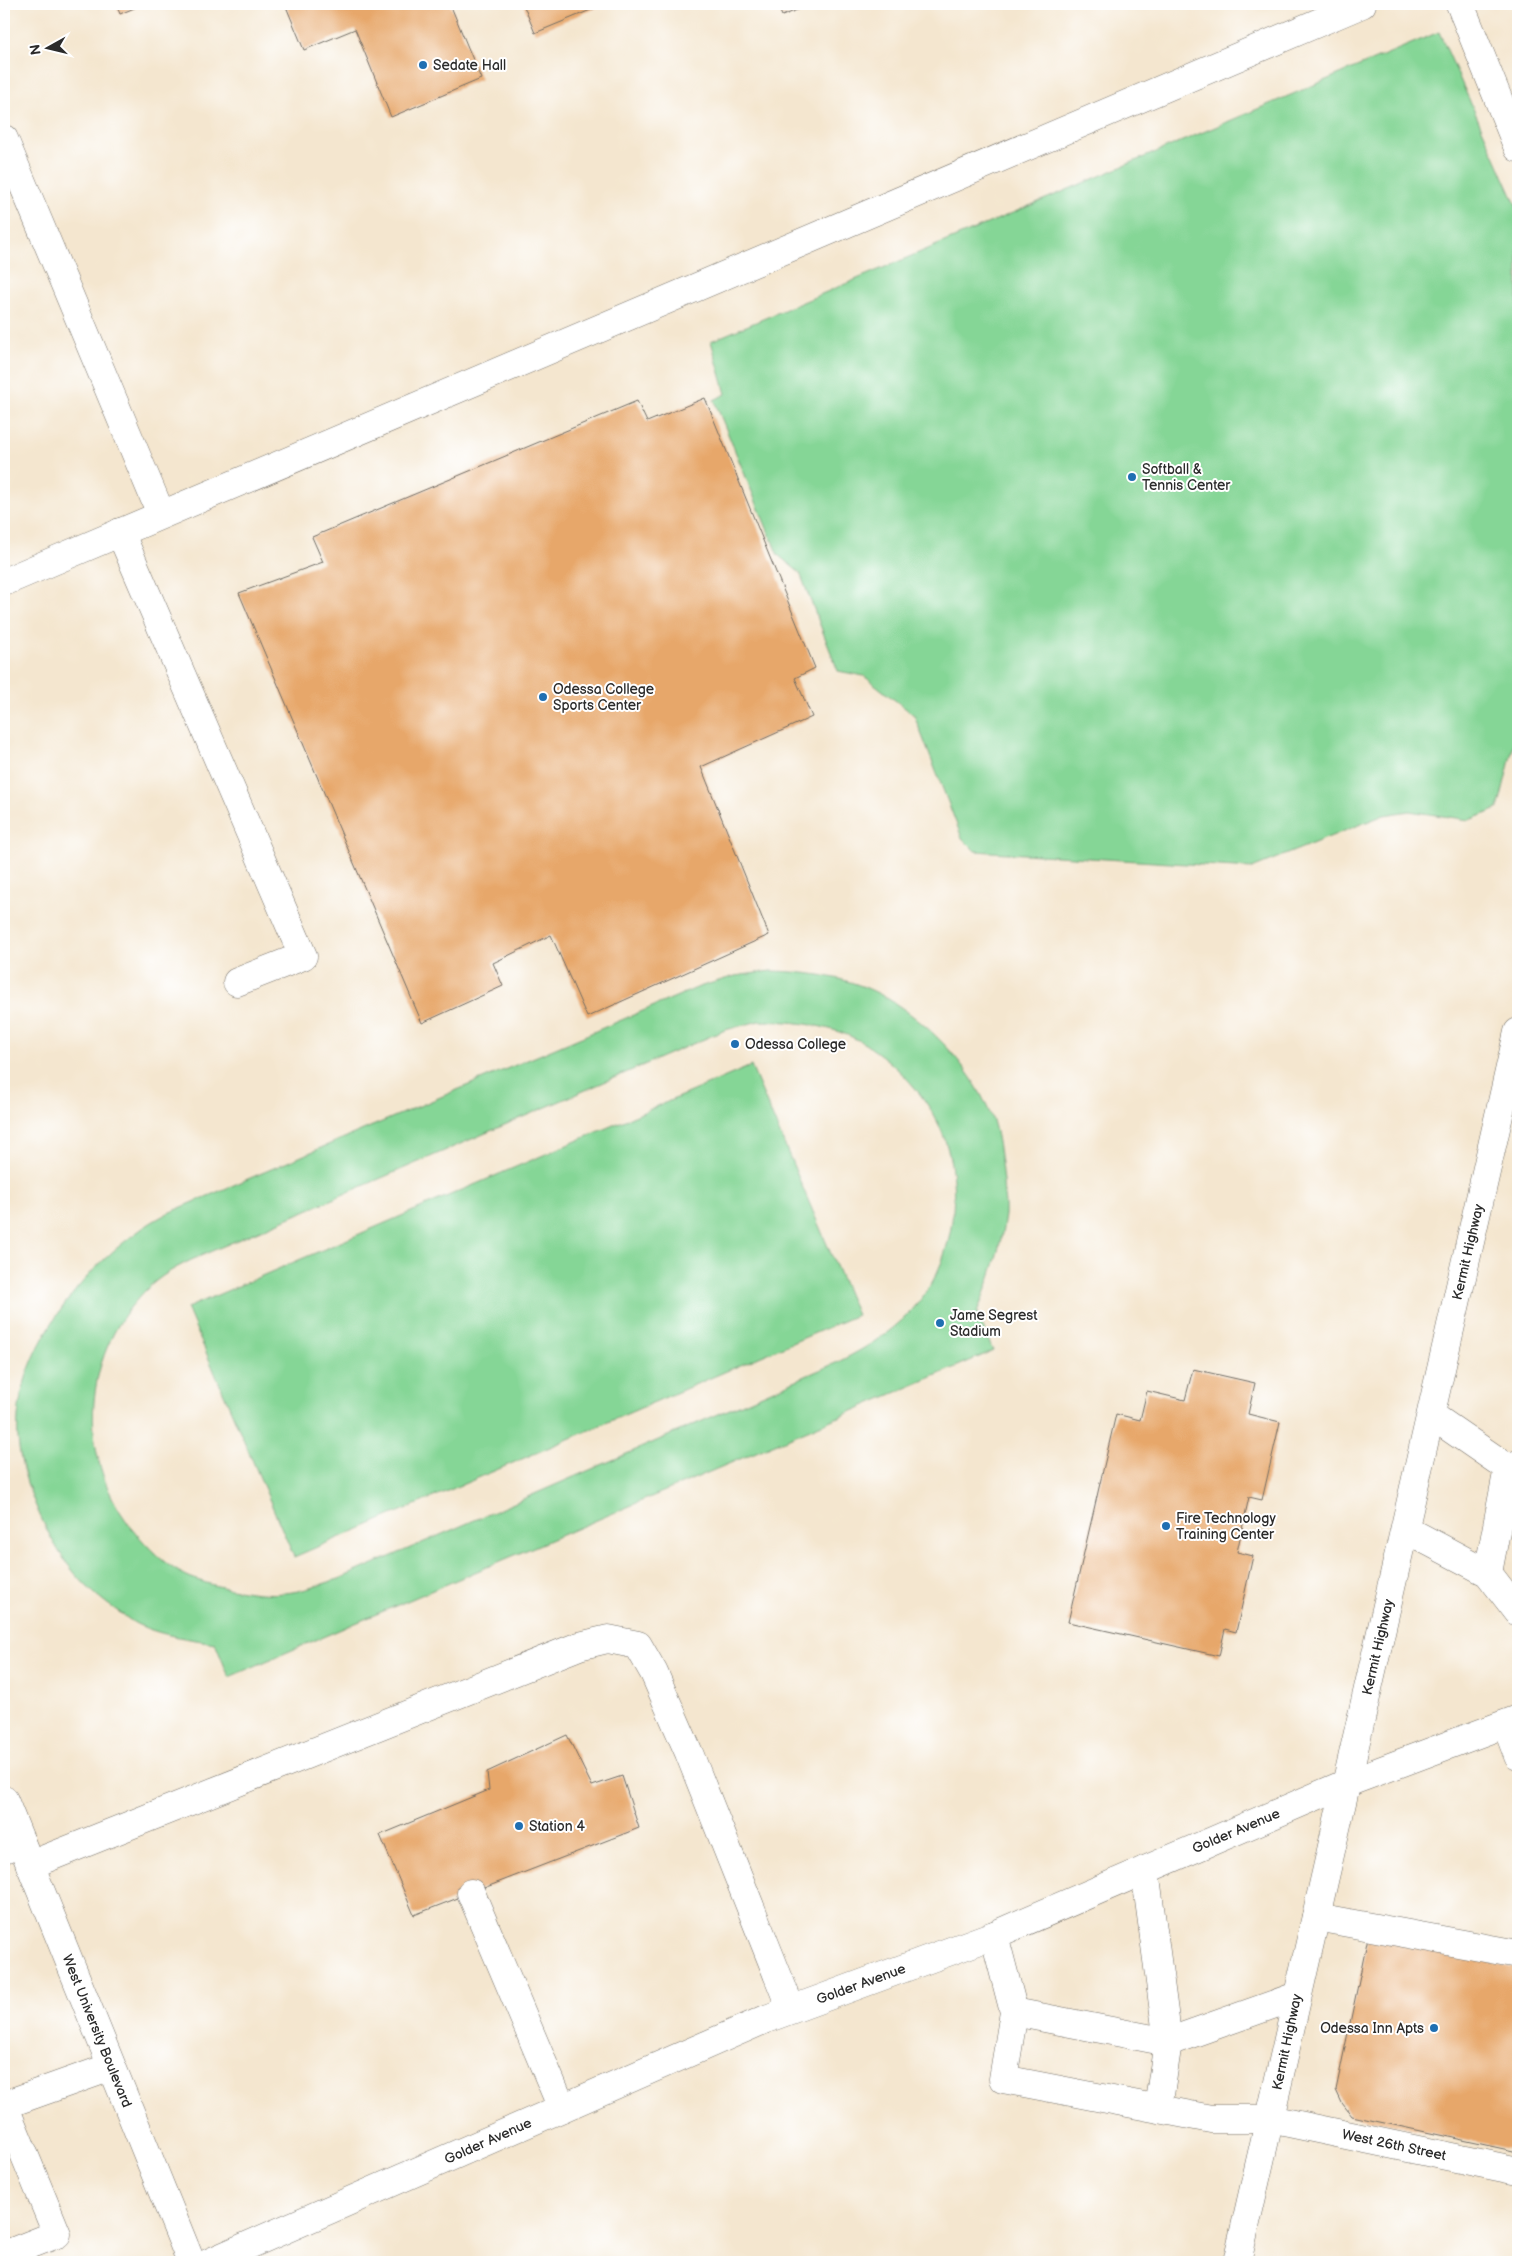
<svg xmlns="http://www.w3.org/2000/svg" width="1522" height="2266" font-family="'Balsamiq Sans',sans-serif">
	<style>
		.green { fill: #85d696; stroke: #588060; fill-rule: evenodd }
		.building { fill: #e7a76b }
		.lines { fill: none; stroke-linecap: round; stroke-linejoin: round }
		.minor-casing { stroke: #716c64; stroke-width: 29 }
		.major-casing { stroke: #716c64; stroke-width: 29 }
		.minor { stroke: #fff; stroke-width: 28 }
		.major { stroke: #fff; stroke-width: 28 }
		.poi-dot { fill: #1f6fb2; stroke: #fff; stroke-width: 2 }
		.labels { text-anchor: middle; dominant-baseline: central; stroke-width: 4; stroke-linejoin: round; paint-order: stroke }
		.poi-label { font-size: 14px; fill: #2b2b2b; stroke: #fff; text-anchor: start }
		.street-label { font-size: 14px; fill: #2b2b2b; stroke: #fff }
	</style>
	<rect width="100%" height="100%" fill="#fff"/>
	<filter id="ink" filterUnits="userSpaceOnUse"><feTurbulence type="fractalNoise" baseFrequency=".02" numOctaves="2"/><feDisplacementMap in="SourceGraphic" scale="10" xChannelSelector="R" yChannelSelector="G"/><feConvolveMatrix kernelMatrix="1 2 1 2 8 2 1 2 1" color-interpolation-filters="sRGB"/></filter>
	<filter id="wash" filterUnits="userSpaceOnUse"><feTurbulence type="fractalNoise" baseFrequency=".0096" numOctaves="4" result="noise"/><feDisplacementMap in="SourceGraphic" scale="20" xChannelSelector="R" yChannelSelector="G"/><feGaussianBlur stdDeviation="1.12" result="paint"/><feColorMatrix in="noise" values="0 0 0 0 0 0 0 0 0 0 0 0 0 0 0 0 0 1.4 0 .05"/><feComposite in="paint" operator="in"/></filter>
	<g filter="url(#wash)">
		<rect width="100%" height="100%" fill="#f4e6cf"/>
		<!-- green -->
		<g class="green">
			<polygon points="1439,32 1518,209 1518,727 1498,809 1469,820 1409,811 1384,815 1252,868 975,851 962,838 914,715 864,676 838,671 800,573 778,555 714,400 726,394 711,341"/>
			<path d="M771 971C809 972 851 977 885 997 932 1025 976 1071 994 1124 999 1142 1001 1163 1003 1181 1003 1192 1006 1204 1005 1215 1001 1249 989 1281 977 1313L993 1351 229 1677 215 1643C190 1639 164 1636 141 1626 133 1623 126 1617 119 1612 83 1588 63 1563 44 1524 31 1497 20 1468 18 1438 12 1361 76 1276 136 1233 146 1225 157 1219 168 1213L699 987 735 976ZM759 1021C795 1021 834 1025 865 1044 895 1063 921 1090 937 1121 963 1171 958 1246 926 1292 904 1325 872 1345 838 1362L339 1579C321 1584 302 1592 284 1593 258 1596 204 1586 181 1573 164 1564 148 1547 136 1533 76 1464 80 1356 144 1292 159 1276 178 1266 198 1257L725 1030Z"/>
			<polygon points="751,1066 857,1315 294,1557 187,1308"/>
		</g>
		<g id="blocks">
			<!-- building -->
			<g class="building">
				<polygon points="116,4 138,4 139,6 120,14"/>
				<polygon points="285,4 450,4 481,79 391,117 355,29 304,50"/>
				<polygon points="523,4 605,4 535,33"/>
				<polygon points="777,4 812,4 782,16"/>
				<polygon points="705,398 815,668 795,678 812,717 701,767 769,935 587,1017 551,935 493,963 503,986 422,1023 239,593 323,562 312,537 637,401 647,422"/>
				<polygon points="1193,1369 1255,1383 1248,1414 1280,1422 1262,1500 1249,1497 1237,1552 1253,1556 1236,1632 1225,1629 1219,1656 1068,1622 1116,1414 1140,1420 1147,1391 1185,1400"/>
				<polygon points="567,1735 592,1786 622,1776 639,1828 414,1915 380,1835 489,1790 487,1772"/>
				<polygon points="1368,1937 1518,1967 1518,2152 1352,2116 1342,2103 1336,2090"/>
			</g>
		</g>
	</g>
	<g filter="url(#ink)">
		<use href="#blocks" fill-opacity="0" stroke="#716c64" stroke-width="1"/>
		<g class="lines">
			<!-- minor casing -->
			<g class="minor-casing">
				<g id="minor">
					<polyline points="1460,4 1518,148"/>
					<polyline points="4,139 161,514"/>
					<polyline points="120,532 303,956 237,982"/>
					<polyline points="4,582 1362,4"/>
					<polyline points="1431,1415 1508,1468"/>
					<polyline points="1405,1529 1488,1573 1518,1612"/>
					<polyline points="1488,1573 1508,1468 1518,1464"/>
					<polyline points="1506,1724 1518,1756"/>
					<polyline points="4,1849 21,1842"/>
					<polyline points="30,1865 579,1646 608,1639 638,1645 654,1673 689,1753 791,2009"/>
					<polyline points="1145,1870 1168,2042 1158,2108"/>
					<polyline points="471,1893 562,2108"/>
					<polyline points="1316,1917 1518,1954"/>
					<polyline points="994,1935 1014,2012 1003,2079 1211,2119 1270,2119 1518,2171"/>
					<polyline points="1014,2012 1168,2042 1297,1996"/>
					<polyline points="4,2105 57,2234 4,2255"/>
					<polyline points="4,2105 111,2067"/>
				</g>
			</g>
			<!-- major casing -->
			<g class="major-casing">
				<g id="major">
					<polyline points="4,1800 191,2262"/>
					<polyline points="210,2262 766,2019 994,1935 1347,1783 1518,1719"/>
					<polyline points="1237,2262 1518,1032"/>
				</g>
			</g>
			<!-- minor -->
			<use href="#minor" class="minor"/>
			<!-- major -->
			<use href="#major" class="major"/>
		</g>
	</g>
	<!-- markers -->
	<g class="poi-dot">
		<circle cx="423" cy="65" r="5"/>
		<circle cx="1132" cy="477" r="5"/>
		<circle cx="543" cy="697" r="5"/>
		<circle cx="735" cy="1044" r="5"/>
		<circle cx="940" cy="1323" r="5"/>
		<circle cx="1166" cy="1526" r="5"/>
		<circle cx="519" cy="1826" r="5"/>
		<circle cx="1434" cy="2028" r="5"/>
	</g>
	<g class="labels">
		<!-- poi labels -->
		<g class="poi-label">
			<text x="433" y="65">Sedate Hall</text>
			<text x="1142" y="469">Softball &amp;<tspan x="1142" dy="16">Tennis Center</tspan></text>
			<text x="553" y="689">Odessa College<tspan x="553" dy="16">Sports Center</tspan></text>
			<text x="745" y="1044">Odessa College</text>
			<text x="950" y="1315">Jame Segrest<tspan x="950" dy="16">Stadium</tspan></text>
			<text x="1176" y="1518">Fire Technology<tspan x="1176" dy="16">Training Center</tspan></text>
			<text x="529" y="1826">Station 4</text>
			<text x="1424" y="2028" text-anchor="end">Odessa Inn Apts</text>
		</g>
		<!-- street labels -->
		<g class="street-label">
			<text transform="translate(1468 1252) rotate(-77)">Kermit Highway</text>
			<text transform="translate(1378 1647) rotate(-77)">Kermit Highway</text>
			<text transform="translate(1236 1831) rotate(-23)">Golder Avenue</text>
			<text transform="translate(861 1984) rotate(-20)">Golder Avenue</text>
			<text transform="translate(97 2031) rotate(68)">West University Boulevard</text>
			<text transform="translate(1287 2042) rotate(-78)">Kermit Highway</text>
			<text transform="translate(488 2141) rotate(-24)">Golder Avenue</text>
			<text transform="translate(1394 2145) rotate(12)">West 26th Street</text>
		</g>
	</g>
	<!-- margin -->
	<rect width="1522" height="2266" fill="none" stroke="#fff" stroke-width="20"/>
	<!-- north arrow -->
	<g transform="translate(48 48) rotate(262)" stroke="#ffffff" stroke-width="4" paint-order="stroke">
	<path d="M0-4L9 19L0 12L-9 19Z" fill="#2b2b2b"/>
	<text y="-8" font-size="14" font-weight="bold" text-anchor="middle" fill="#2b2b2b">N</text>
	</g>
</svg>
